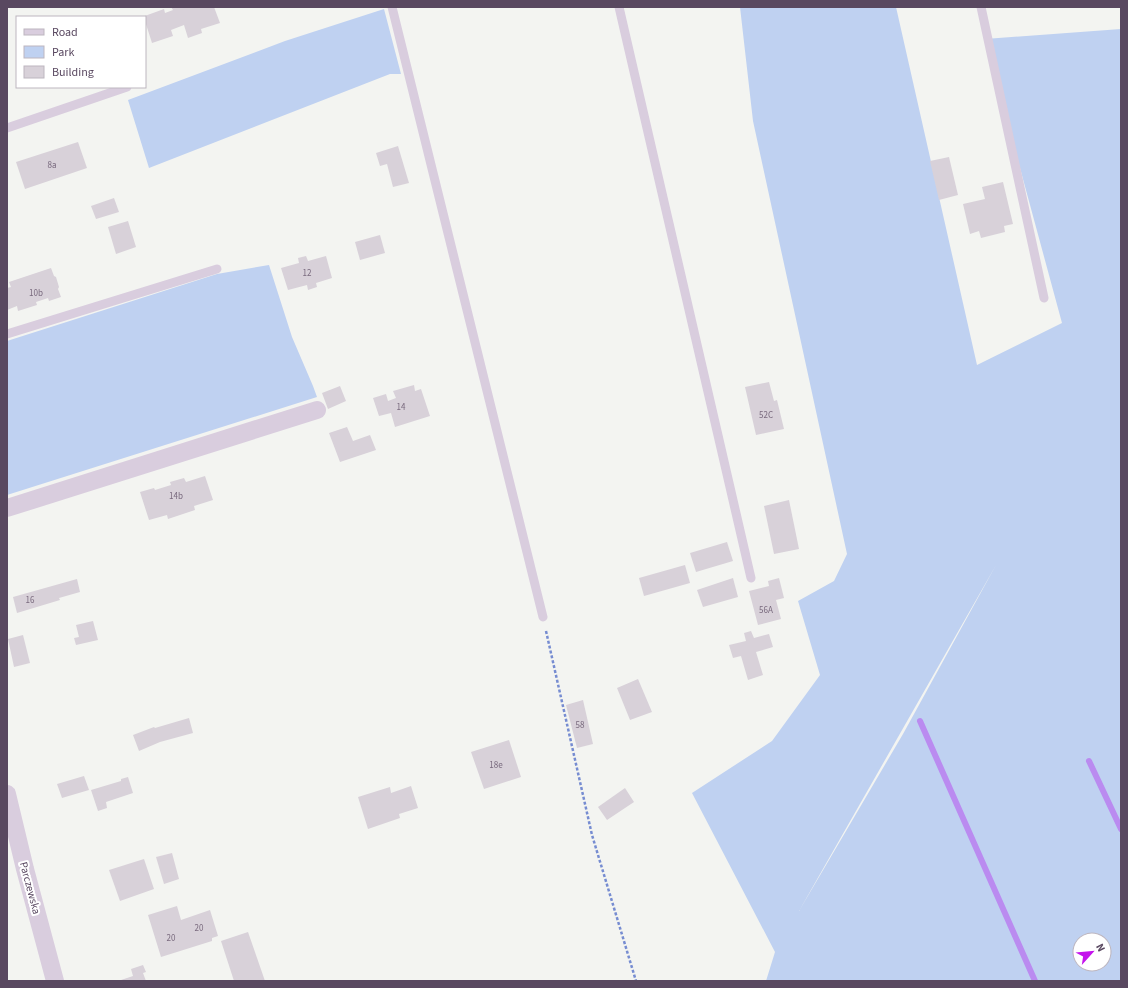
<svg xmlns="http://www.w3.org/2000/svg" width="1128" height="988" font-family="'Source Sans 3',sans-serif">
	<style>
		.green { fill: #bfd1f1; fill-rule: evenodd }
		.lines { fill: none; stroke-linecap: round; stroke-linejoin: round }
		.stream { stroke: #ba8bf0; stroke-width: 6 }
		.building { fill: #d8d1d9 }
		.path { stroke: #768cd1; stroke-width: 2.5; stroke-dasharray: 3 2; stroke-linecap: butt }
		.service { stroke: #d9cdde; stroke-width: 9 }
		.minor { stroke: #d9cdde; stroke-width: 18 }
		.labels { text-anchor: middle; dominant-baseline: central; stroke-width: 4; stroke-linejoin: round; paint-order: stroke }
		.number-label { font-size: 9px; fill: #796a7e }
		.street-label { font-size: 11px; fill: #594860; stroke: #fff }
	</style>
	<rect width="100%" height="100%" fill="#f3f4f1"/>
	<!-- green -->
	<g class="green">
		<path d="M740 7H896L977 365 1062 323 985 39 1121 29V981H766L775 952 692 793 772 741 820 675 798 601 834 581 847 554 753 121ZM996 565 903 734 799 911ZM1080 940H1104V964H1080Z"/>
		<polygon points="384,9 401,74 390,74 149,168 128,100 285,41"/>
		<polygon points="269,265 292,337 313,386 317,397 7,495 7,341 217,274"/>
	</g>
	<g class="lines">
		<!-- stream -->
		<g class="stream">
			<polyline points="920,721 1035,981"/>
			<polyline points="1089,761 1121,829"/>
		</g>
	</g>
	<!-- building -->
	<g class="building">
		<polygon points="171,7 214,7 220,23 201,29 202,33 188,38 184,25 171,30 173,36 152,43 145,21 145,17 142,17 164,9 165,13 173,10"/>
		<polygon points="78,142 87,168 25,189 16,162"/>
		<polygon points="398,146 409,183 393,187 387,164 380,166 376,153"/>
		<polygon points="949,157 958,195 939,200 930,161"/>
		<polygon points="1003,182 1013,224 1004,226 1005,232 981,238 979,231 970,234 963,204 985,199 982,187"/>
		<polygon points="114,198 119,212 96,219 91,206"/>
		<polygon points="128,221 136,247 116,254 108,227"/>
		<polygon points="380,235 385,253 360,260 355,242"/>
		<polygon points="306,256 308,261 326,256 332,278 316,283 317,287 308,290 307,285 288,290 281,268 299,263 298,258"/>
		<polygon points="51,268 54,276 56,277 59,287 58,289 61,297 49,301 48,298 36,302 37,305 18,311 17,306 7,310 7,288 11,287 9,282"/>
		<polygon points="769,382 774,401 777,400 784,429 756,435 745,387"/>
		<polygon points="414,385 415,391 421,389 430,416 395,427 391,413 379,416 373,398 386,394 388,401 396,398 393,391"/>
		<polygon points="340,386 346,401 328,409 322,393"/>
		<polygon points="347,427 353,441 370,435 376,450 340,462 329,433"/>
		<polygon points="205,476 213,500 194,506 195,510 168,519 167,515 149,520 140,492 154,488 155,490 171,485 170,482 184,478 186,482"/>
		<polygon points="789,500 799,549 774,554 764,506"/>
		<polygon points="727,542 733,561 696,572 690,553"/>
		<polygon points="685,565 690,583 644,596 639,578"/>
		<polygon points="733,578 738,597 703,607 697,590"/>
		<polygon points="779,578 784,598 776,600 781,619 758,625 749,591 769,586 768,581"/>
		<polygon points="77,579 80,592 59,598 60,600 17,613 13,597"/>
		<polygon points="93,621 98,640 76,645 74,638 79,637 76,625"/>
		<polygon points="751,631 754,638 769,634 773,647 756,652 763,675 748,680 741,656 733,658 729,645 746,641 744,633"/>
		<polygon points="23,635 30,663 14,667 8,639"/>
		<polygon points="638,679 652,712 630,720 617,688"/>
		<polygon points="583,700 593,744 577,748 566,705"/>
		<polygon points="189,718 193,733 160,742 139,751 133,735 154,727 155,728"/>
		<polygon points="509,740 521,777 484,789 471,752"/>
		<polygon points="84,776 89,790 62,798 57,784"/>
		<polygon points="128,777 133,793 106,802 107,808 98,811 91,790 121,781 121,779"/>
		<polygon points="411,786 418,808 399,814 400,818 368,829 358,797 390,787 391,793"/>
		<polygon points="625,788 634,802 607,820 598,807"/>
		<polygon points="172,853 179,879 164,884 156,857"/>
		<polygon points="144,859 154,889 120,901 109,870"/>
		<polygon points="177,906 181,920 210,910 218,936 212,938 212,941 161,957 148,915"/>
		<polygon points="248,932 265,981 234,981 221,941"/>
		<polygon points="143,965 146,972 143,973 146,981 118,981 133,976 131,969"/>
	</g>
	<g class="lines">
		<!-- path -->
		<polyline class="path" points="546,631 592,835 636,981"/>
		<!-- service -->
		<g class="service">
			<polyline points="392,7 543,617"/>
			<polyline points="619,7 751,578"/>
			<polyline points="981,7 1044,298"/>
			<polyline points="7,128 127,87"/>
			<polyline points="7,334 217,269"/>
		</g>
		<!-- minor -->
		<g class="minor">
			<polyline points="7,508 317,410"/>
			<polyline points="7,794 25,869 55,981"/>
		</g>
	</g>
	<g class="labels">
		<!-- number labels -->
		<g class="number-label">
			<text x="52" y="165">8a</text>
			<text x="307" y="273">12</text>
			<text x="36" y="293">10b</text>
			<text x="401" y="407">14</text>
			<text x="766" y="415">52C</text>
			<text x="176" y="496">14b</text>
			<text x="30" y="600">16</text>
			<text x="766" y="610">56A</text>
			<text x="580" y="725">58</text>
			<text x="496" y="765">18e</text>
			<text x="199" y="928">20</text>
			<text x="171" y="938">20</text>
		</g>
		<!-- street labels -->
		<g class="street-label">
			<text transform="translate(30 888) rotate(75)">Parczewska</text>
		</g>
	</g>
	<!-- border -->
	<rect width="1128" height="988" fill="none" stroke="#594860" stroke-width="16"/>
	<!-- legend -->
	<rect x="16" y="16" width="130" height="72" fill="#ffffff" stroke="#bdb6bf"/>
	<rect x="24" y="29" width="20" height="6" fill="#d9cdde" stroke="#bdb6bf"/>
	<text x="52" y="36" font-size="12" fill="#594860">Road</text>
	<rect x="24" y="46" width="20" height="12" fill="#bfd1f1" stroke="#bdb6bf"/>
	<text x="52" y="56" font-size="12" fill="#594860">Park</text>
	<rect x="24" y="66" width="20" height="12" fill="#d8d1d9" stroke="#bdb6bf"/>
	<text x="52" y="76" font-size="12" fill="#594860">Building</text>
	<!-- north arrow -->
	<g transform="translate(1092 952) rotate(63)"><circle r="19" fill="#ffffff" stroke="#bdb6bf"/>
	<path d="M0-3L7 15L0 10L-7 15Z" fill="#c413ec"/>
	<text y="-6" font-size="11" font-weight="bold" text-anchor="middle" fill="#594860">N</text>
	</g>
</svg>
